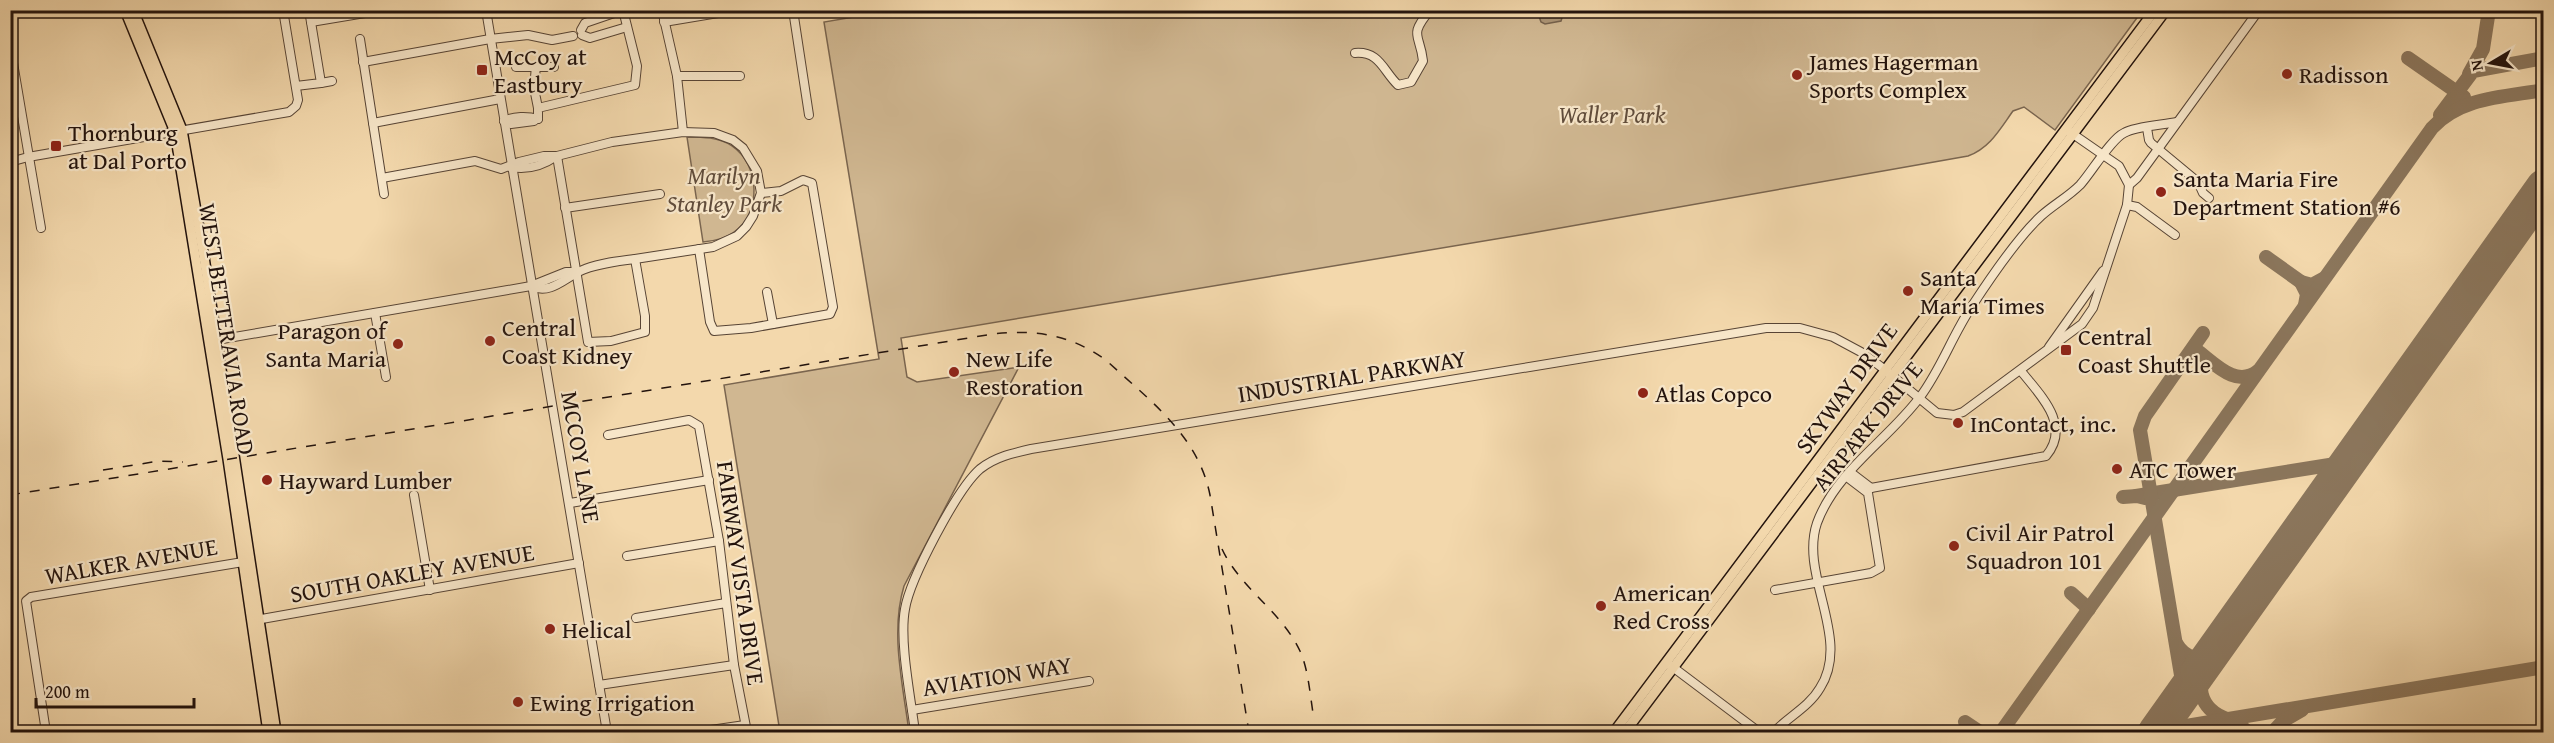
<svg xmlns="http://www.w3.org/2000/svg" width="2554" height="743" font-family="'Gentium Book Plus',serif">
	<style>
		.green { fill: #d0b791; stroke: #7a654f; stroke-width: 1.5 }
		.water { fill: #ac9576; stroke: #75614c; stroke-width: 1.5 }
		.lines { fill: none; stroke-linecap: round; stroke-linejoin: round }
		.taxiway { stroke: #8b765c; stroke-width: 14 }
		.runway { stroke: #8b765c; stroke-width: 36 }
		.minor-casing { stroke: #574435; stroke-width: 10 }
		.major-casing { stroke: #23130d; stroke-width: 12 }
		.minor { stroke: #f7e6c9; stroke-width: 8 }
		.major { stroke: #f3d8ac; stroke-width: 9 }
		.rail { stroke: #23130d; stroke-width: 1.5; stroke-dasharray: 10 10; stroke-linecap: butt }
		.poi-dot { fill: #8f2418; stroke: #f7e6c9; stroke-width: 2 }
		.labels { text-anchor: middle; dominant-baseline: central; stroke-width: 4.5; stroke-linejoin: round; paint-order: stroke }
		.poi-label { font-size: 24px; fill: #23130d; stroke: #f7e6c9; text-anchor: start }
		.park-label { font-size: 24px; font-style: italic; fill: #604c3b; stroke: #f7e6c9 }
		.street-label { font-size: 24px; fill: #23130d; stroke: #f7e6c9 }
	</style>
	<rect width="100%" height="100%" fill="#f3d8ac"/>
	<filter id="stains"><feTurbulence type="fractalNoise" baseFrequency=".00333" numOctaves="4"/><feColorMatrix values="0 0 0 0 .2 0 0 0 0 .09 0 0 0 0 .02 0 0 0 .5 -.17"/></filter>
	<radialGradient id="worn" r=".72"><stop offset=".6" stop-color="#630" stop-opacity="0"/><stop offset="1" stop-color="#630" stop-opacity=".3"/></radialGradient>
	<!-- green -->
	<g class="green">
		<path d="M895 10 2142 11 2055 130 2024 107 2013 111C2000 129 1990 148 1968 156L1526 234 901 338 907 377 917 382 1019 367 904 586C890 632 903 685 909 732H780L724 385 879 359 824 22Z"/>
		<path d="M687 137C702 137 719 137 732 146 760 165 762 213 734 232 725 239 715 241 703 242Z"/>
	</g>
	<!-- water -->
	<polygon class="water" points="1537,11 1564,11 1561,21 1545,24 1541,22"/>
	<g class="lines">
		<!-- taxiway -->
		<g class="taxiway">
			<polyline points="2408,58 2464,97"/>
			<polyline points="2469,74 2483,49 2489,10"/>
			<polyline points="2440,115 2473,71 2544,58"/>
			<polyline points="2266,257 2301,282"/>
			<polyline points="2305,305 2307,294 2301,282 2312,285 2323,279"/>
			<path d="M2199 352C2216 365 2237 388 2258 371"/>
			<polyline points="2136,496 2348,462"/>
			<polyline points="2123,497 2137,496 2145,498"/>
			<polyline points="2071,593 2089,609"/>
			<path d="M2176 643C2191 668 2209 655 2222 639"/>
			<path d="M2208 659C2195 683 2198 709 2227 719"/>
			<polyline points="2176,704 2182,690 2182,681 2140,430 2145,416 2203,333"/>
			<polyline points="2224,720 2238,724 2248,732"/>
			<polyline points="1965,722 1980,732"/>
			<path d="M2001 732 2432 128C2461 97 2504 97 2544 90"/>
			<polyline points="2159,732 2168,729 2544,667"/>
			<polyline points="2273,732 2283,721 2302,710"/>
		</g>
		<!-- runway -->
		<polyline class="runway" points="2156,732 2544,187"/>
		<!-- minor casing -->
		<g class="minor-casing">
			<g id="minor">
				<polyline points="486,10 607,732"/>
				<polyline points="662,10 677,76 683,132"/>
				<polyline points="793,10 809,115"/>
				<polyline points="311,22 383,10"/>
				<polyline points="664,22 724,12"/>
				<polyline points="581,30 585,23 623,10"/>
				<polyline points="582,35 590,38 627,27"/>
				<polyline points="360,39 384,194"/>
				<polyline points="10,45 41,228"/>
				<path d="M1355 53C1380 51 1383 71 1398 85L1411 82 1423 61C1420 33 1408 37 1430 10"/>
				<polyline points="363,62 490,39 528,35 552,40 573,36"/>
				<polyline points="536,66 534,88 538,108"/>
				<polyline points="516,67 554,67"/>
				<polyline points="677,76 740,76"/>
				<polyline points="321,83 332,81"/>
				<polyline points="296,86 321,83 309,10"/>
				<polyline points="538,119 538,108 635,85 637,66 623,10"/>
				<path d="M504 121C513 116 528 116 538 119"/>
				<polyline points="504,121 511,124 534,121"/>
				<polyline points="373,123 500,99"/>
				<polyline points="2147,128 2149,140 2151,143 2198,182 2203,193 2209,198"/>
				<polyline points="557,156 588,342 611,341 645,332 645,316 635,259"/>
				<polyline points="10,162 28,157 289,112 296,106 298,100 283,10"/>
				<path d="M510 167C526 170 542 166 555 157"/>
				<path d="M382 178 475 161 501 169 519 162 544 156H557L612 142 683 132 714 133 733 140 743 148 757 171 761 193 753 216 746 227 737 236 713 247C687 251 661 255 635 259 618 261 601 263 585 269 567 275 552 296 531 286"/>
				<polyline points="2129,185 2137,178 2259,10"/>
				<polyline points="2127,205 2137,207 2175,235"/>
				<polyline points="565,208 660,194"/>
				<polyline points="699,249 710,322 714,331 751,328 830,314 833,307 812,183 803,180 781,191 761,193"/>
				<polyline points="767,292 773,324"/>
				<polyline points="375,313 386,377"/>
				<polyline points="211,341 531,286 566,272 576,272"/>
				<polyline points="2049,347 2103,271"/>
				<polyline points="608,435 689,420 699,426 719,541 734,665 747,732"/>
				<polyline points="1850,472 1871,488"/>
				<path d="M1871 488 2046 456C2072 425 2040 395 2021 371"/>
				<polyline points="414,495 430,590"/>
				<polyline points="570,503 709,480"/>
				<polyline points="627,556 719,541"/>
				<polyline points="1775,590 1871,573 1880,568 1868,493 1847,477"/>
				<polyline points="636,618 726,603"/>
				<polyline points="256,620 579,563"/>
				<polyline points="1670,665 1759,732"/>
				<polyline points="599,685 734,665"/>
				<polyline points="912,710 1089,681"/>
				<polyline points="46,732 26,601 31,597 243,562"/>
				<polyline points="697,732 745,725"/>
				<path d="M915 732C911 699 899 641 905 609 910 579 957 489 980 469 995 457 1013 453 1031 449L1766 328H1800L1833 337 1861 352 1884 369 1937 413 1954 415 1963 412 2082 324 2093 308 2127 205 2129 185 2119 166 2070 132"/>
				<path d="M1774 732C1788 717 1809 707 1820 688 1852 638 1799 576 1817 523 1836 471 1888 440 1920 397 1941 369 1952 336 1972 306 1989 280 2018 237 2041 216 2053 205 2068 197 2080 185 2091 173 2111 139 2124 133 2136 126 2163 125 2177 122"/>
			</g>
		</g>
		<!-- major casing -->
		<g class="major-casing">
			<g id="major">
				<polyline points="125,10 175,132 228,459 268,732"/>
				<polyline points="133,10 182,130 204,257 276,732"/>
				<polyline points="1614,732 2155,10"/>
				<polyline points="1625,732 2166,10"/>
			</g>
		</g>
		<!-- minor -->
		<use href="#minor" class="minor"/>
		<!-- major -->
		<use href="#major" class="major"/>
		<!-- rail -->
		<g class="rail">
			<polyline points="103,470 159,461 183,462"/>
			<path d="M10 495 993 334C1036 329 1072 335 1107 361 1149 400 1198 435 1210 495L1249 732"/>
			<path d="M1222 549C1240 588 1282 612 1300 651 1309 671 1310 697 1314 719"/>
		</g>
	</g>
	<!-- markers -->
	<g class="poi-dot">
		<rect x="476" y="64" width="12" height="12" rx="3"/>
		<circle cx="2287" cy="74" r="6"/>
		<circle cx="1797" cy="75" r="6"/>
		<rect x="50" y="140" width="12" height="12" rx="3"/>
		<circle cx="2161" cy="192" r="6"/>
		<circle cx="1908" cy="291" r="6"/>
		<circle cx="490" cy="341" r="6"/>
		<circle cx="398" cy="344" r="6"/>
		<rect x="2060" y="344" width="12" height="12" rx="3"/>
		<circle cx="954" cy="372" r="6"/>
		<circle cx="1643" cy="393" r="6"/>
		<circle cx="1958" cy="423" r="6"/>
		<circle cx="2117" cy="469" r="6"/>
		<circle cx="267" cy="480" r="6"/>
		<circle cx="1954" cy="546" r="6"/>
		<circle cx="1601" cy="606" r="6"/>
		<circle cx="550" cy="629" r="6"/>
		<circle cx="518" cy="702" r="6"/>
	</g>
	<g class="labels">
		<!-- poi labels -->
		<g class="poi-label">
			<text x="494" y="56">McCoy at<tspan x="494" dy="28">Eastbury</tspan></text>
			<text x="1809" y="61">James Hagerman<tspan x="1809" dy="28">Sports Complex</tspan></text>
			<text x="2299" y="74">Radisson</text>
			<text x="68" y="132">Thornburg<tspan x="68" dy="28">at Dal Porto</tspan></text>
			<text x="2173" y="178">Santa Maria Fire<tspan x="2173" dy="28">Department Station #6</tspan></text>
			<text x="1920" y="277">Santa<tspan x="1920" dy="28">Maria Times</tspan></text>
			<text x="502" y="327">Central<tspan x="502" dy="28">Coast Kidney</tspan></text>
			<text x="386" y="330" text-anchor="end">Paragon of<tspan x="386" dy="28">Santa Maria</tspan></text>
			<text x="2078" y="336">Central<tspan x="2078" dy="28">Coast Shuttle</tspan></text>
			<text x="966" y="358">New Life<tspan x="966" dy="28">Restoration</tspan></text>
			<text x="1655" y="393">Atlas Copco</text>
			<text x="1970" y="423">InContact, inc.</text>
			<text x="2129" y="469">ATC Tower</text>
			<text x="279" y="480">Hayward Lumber</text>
			<text x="1966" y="532">Civil Air Patrol<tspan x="1966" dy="28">Squadron 101</tspan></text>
			<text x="1613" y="592">American<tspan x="1613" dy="28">Red Cross</tspan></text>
			<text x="562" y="629">Helical</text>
			<text x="530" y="702">Ewing Irrigation</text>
		</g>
		<!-- park labels -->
		<g class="park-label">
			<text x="1612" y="114">Waller Park</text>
			<text x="724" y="175">Marilyn<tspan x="724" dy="28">Stanley Park</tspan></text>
		</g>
		<!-- street labels -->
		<g class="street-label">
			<text transform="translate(227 329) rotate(81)">WEST BETTERAVIA ROAD</text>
			<text transform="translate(1352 376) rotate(-9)">INDUSTRIAL PARKWAY</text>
			<text transform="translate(1846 388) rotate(-54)">SKYWAY DRIVE</text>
			<text transform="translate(1867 426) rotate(-51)">AIRPARK DRIVE</text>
			<text transform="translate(581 457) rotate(80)">MCCOY LANE</text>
			<text transform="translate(131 561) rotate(-10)">WALKER AVENUE</text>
			<text transform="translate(412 573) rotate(-10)">SOUTH OAKLEY AVENUE</text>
			<text transform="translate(741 573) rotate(82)">FAIRWAY VISTA DRIVE</text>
			<text transform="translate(997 676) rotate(-9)">AVIATION WAY</text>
		</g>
	</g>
	<!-- margin -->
	<rect width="2554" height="743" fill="none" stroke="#f3d8ac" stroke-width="36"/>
	<rect x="12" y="12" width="2530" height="719" fill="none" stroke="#23130d" stroke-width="3"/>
	<rect x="18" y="18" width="2518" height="707" fill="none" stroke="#23130d" stroke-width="1.5"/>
	<!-- north arrow -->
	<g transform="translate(2491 63) rotate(260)" stroke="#f7e6c9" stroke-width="4.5" paint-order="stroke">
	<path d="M0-4.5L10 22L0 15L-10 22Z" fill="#23130d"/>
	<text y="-9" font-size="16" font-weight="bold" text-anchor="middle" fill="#23130d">N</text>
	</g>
	<!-- scale -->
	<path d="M36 698v9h158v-9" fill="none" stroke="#23130d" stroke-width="3"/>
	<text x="45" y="698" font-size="18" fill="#23130d" stroke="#f7e6c9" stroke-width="4.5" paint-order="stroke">200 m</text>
	<rect width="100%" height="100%" filter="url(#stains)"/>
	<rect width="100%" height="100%" fill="url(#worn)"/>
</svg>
